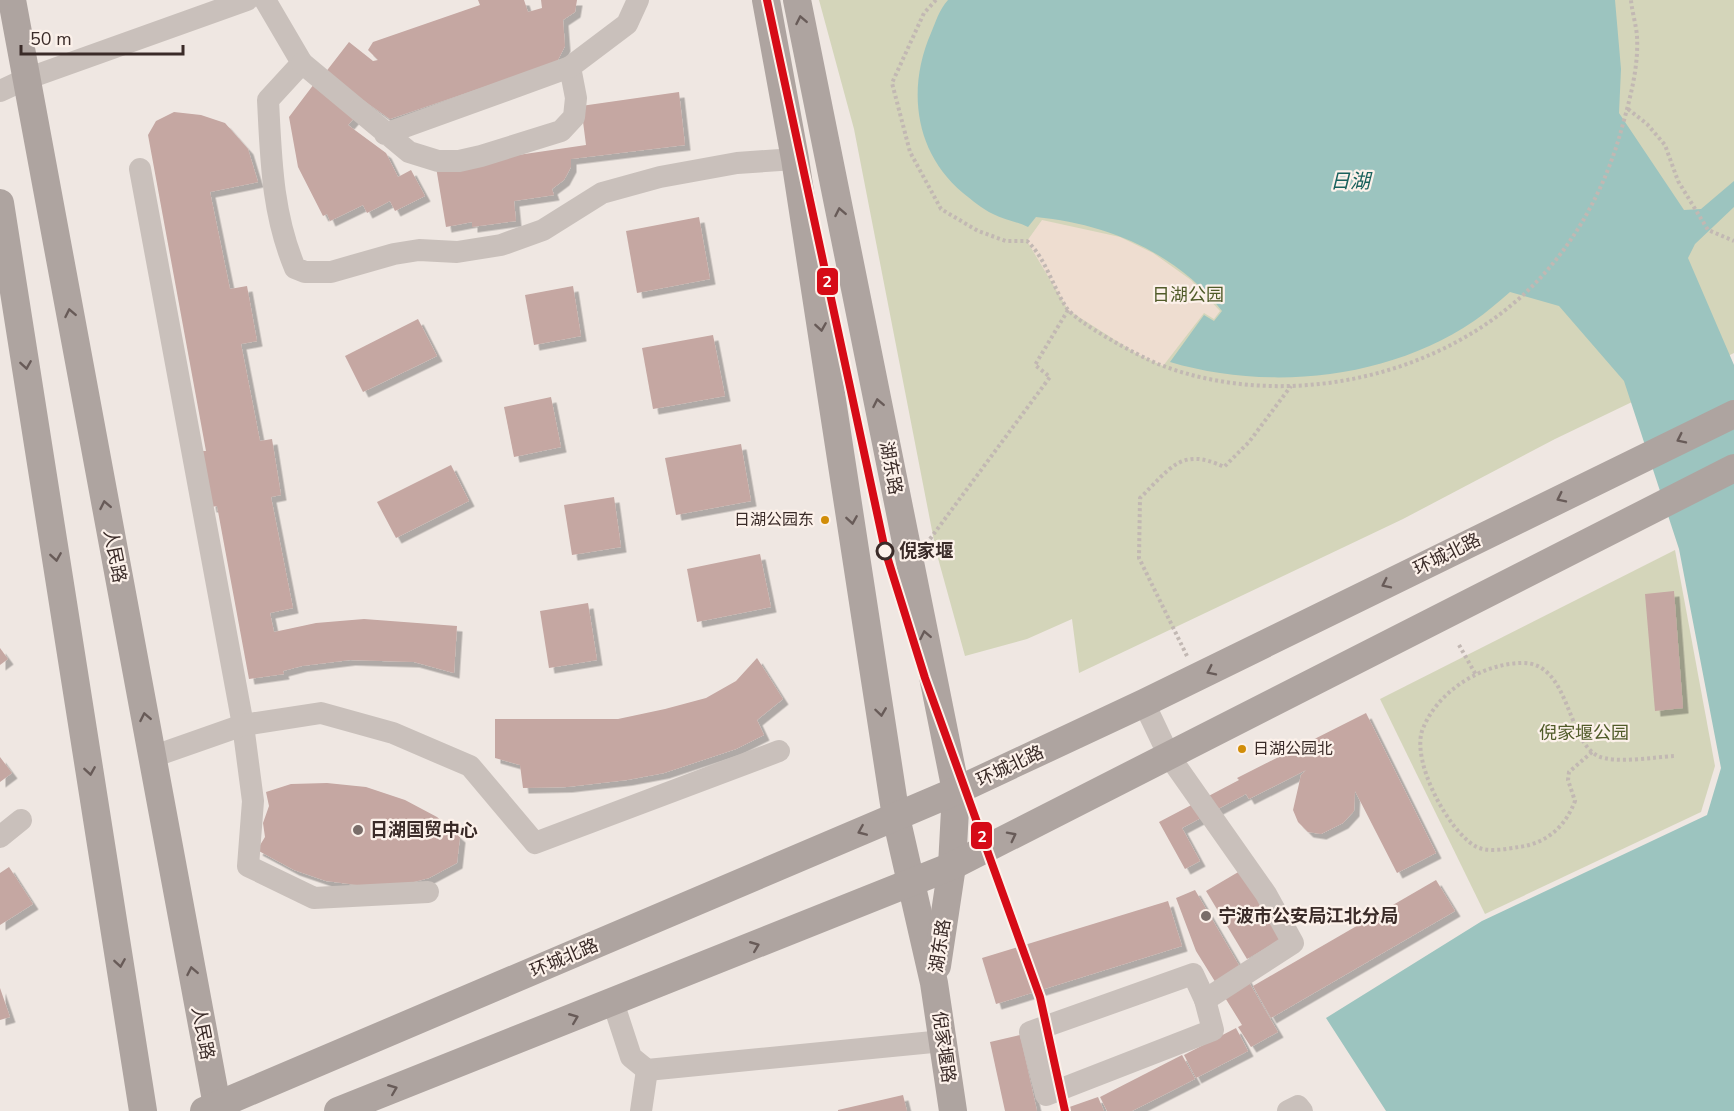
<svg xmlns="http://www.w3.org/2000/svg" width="1734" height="1111" font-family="'Nunito Sans','Noto Sans SC',sans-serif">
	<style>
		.green { fill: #d4d5ba }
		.plaza { fill: #eeddd0 }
		.water { fill: #9cc4bf }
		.building { fill: #c5a7a2; filter: url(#shadow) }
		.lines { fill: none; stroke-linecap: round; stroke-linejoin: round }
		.path { stroke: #c2b8b3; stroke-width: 4; stroke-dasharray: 3 3; stroke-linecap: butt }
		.minor { stroke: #c9c0bb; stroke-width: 22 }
		.major { stroke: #aea4a0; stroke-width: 28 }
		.metro-1-casing { stroke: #fcf1ea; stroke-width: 12 }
		.metro-1 { stroke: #d60b17; stroke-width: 8 }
		.oneway { stroke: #685b58 }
		.bus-dot { fill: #d18d08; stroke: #fcf1ea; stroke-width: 2 }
		.stop-dot { fill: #fcf1ea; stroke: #3a2b28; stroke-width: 3 }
		.poi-dot { fill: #796d69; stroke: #fcf1ea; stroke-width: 2 }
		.labels { text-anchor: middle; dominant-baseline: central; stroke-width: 4.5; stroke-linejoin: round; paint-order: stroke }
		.bus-label { font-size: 16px; fill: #3a2b28; stroke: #fcf1ea; text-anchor: end }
		.park-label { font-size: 18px; fill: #505b29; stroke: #fcf1ea }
		.street-label { font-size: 18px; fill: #3a2b28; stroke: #fcf1ea }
		.stop-label { font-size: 18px; font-weight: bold; fill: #3a2b28; stroke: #fcf1ea; text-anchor: start }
		.poi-label { font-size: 18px; font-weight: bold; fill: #3a2b28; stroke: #fcf1ea; text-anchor: start }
		.water-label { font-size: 20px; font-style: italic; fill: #19615c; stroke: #fcf1ea }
		.line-badge { stroke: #fcf1ea; stroke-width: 2 }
		.badge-label { font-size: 16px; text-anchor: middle; font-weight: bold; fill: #fff }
	</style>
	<defs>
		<filter id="shadow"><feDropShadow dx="5.5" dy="5.5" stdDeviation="0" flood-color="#0004"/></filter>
	</defs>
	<rect width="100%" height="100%" fill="#efe7e2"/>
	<!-- green -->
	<g class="green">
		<polygon points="819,0 1734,0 1734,353 1555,439 1403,519 1079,673 1072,619 1027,639 965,656 936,551 854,129"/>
		<polygon points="1675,550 1715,766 1701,812 1485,914 1380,699"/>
	</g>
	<!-- plaza -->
	<polygon class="plaza" points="1042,220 1120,237 1153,253 1191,280 1220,311 1214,319 1204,313 1163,366 1137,354 1068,310 1027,241"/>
	<!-- water -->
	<path class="water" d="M948 0H1615L1621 69 1619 113 1684 210 1701 209 1734 181V207L1695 244 1688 258 1734 365V1111H1386L1326 1018 1482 921 1707 815 1721 768 1679 549 1624 381 1559 306 1510 292C1498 302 1486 313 1474 321 1387 380 1268 391 1170 362L1204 315 1214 321 1222 311C1177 253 1108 224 1036 217L1028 227C1016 221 1004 220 993 214 982 209 972 200 963 193 914 152 907 88 931 33 936 21 939 10 948 0Z"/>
	<!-- building -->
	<g class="building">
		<polygon points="478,0 524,0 528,12 542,8 541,0 577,0 575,12 563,20 565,46 557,62 390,119 325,73 349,42 373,61 378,60 368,50 373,42 480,5"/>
		<polygon points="314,84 355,117 348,125 386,153 398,177 411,170 425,196 395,211 390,201 367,213 363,205 330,221 327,214 323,216 298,167 289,117"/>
		<polygon points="679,92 685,145 571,159 571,167 564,180 552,189 554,195 514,201 516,221 472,227 472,222 446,227 436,167 586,145 581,106"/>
		<polygon points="174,112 201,115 225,123 248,149 258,182 210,192 230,289 247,286 257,341 241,344 260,441 272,439 281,495 271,497 293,608 270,613 274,632 316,623 364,619 457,626 454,673 414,662 350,660 302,666 283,671 284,674 249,679 217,506 211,507 202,451 206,451 148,135 156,121"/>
		<polygon points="699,217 710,279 637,293 626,231"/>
		<polygon points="573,286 581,336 534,345 525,295"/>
		<polygon points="418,319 437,356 363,392 345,356"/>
		<polygon points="713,335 725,396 653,409 642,348"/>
		<polygon points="551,397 561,447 514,457 504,407"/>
		<polygon points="741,444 751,501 676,515 665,458"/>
		<polygon points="451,465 469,501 396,538 377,502"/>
		<polygon points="614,497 621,547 572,555 564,505"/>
		<polygon points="760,554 771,607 697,622 687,569"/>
		<polygon points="1674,591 1683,708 1655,711 1645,594"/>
		<polygon points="588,603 597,660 549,668 540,611"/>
		<polygon points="0,648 8,659 0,665"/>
		<polygon points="757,658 783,699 757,720 764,735 736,749 664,773 627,780 567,787 523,788 520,765 495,758 495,719 618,719 665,709 706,698 736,681"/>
		<polygon points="1366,713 1436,853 1397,873 1355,791 1354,811 1343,823 1321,834 1308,832 1298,822 1293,810 1301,775 1306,770 1249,799 1246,794 1182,828 1200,861 1185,869 1159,822 1239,780 1237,778"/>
		<polygon points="0,757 12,773 0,782"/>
		<polygon points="327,783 366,787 405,800 437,817 460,837 457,863 429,878 406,884 365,886 326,881 294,870 257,850 265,837 263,823 269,806 266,792 291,784"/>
		<polygon points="9,867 33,904 0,925 0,873"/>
		<polygon points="1240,871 1281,939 1247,959 1206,891"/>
		<polygon points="1436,880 1455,911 1271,1018 1253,986"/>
		<polygon points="1195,890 1278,1032 1251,1047 1238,1027 1242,1025 1196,951 1176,898"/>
		<polygon points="1168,901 1182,946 996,1004 982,958"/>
		<polygon points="0,988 10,1017 0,1020"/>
		<polygon points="1236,1028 1248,1051 1196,1078 1184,1055"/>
		<polygon points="1020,1035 1037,1111 1005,1111 990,1042"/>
		<polygon points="1182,1055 1195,1079 1132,1111 1107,1111 1100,1097"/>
		<polygon points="903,1095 907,1111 838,1111 838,1110"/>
		<polygon points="1098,1097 1104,1111 1058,1111"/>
	</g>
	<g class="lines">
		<!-- path -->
		<g class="path">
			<path d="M936 0 924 13 892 83 910 152 941 209 978 231 1006 241H1027C1045 257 1053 287 1066 307 1076 323 1139 356 1158 364 1286 414 1450 377 1542 276 1578 237 1604 188 1619 138 1628 106 1639 70 1637 36 1636 24 1632 12 1631 0"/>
			<polyline points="1628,109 1647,124 1665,145 1678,181 1708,230 1734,241"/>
			<polyline points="930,539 1050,377 1035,365 1068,310"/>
			<polyline points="1459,645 1476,675"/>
			<path d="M1187 656 1139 558 1140 498C1170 469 1181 446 1224 467L1249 442 1291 386"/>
			<path d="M1592 752 1569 772 1568 780 1575 801C1565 827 1547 843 1519 847 1506 849 1487 853 1475 846 1448 830 1412 763 1422 731 1436 692 1481 664 1521 663 1570 661 1566 740 1598 756 1615 764 1655 757 1674 756"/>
		</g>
		<!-- minor -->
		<g class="minor">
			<path d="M265 0 302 63 268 100C271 159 272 213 295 268L305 272H331L394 254 419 250 457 252 501 245 543 230 602 193 660 177 737 163 795 159"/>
			<polyline points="302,63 409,152 438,161 459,161 481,156 561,131 574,117 576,98 570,67 385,134"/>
			<polyline points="570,67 627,24 638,0"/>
			<polyline points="0,91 26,79 247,0"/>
			<polyline points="140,169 243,725 253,801 248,866 314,898 428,892"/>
			<polyline points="1144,703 1169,756 1266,894 1293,943 1205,1000"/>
			<polyline points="152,757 243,725 321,713 393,733 470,766 535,843 779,751"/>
			<polyline points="0,837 21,820"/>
			<polygon points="1193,974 1205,1000 1213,1030 1046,1095 1030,1032"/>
			<polyline points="613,1002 631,1057 647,1070 943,1041"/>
			<polyline points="641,1111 647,1070"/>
			<polyline points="1288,1111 1298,1106 1302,1111"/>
		</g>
		<!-- major -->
		<g class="major">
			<polyline points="12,0 218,1111"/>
			<polyline points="766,0 795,159 896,817 934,983 953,1111"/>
			<polyline points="797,0 956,791 952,866 937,966"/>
			<polyline points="0,203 143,1111"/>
			<polyline points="204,1111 956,791 1144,703 1734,414"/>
			<polyline points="338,1111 952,866 1734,468"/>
		</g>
		<!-- metro-1 casing -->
		<g class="metro-1-casing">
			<polyline id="metro-1" points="767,0 885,550 925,678 1040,997 1065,1111"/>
		</g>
		<!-- metro-1 -->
		<use href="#metro-1" class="metro-1"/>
	</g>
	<!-- one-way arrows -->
	<defs><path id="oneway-chevron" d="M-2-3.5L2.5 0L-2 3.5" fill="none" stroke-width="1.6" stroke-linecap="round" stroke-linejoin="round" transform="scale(1.5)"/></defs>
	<g class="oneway">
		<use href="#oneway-chevron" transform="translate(801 20) rotate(-101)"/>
		<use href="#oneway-chevron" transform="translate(840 212) rotate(-101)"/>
		<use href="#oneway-chevron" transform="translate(70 313) rotate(-101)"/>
		<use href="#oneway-chevron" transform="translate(821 327) rotate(81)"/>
		<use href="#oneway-chevron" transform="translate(26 365) rotate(81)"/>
		<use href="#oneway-chevron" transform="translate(878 403) rotate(-101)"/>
		<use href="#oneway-chevron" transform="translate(1681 439) rotate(154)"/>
		<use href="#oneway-chevron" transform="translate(1561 498) rotate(154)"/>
		<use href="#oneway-chevron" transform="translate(105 505) rotate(-101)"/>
		<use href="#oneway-chevron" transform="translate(852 520) rotate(81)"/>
		<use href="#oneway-chevron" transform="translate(56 557) rotate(81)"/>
		<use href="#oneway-chevron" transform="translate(1386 584) rotate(154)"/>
		<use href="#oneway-chevron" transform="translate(925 635) rotate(-101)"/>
		<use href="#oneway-chevron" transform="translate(1211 671) rotate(154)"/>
		<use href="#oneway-chevron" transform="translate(881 712) rotate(82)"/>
		<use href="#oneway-chevron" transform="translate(145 717) rotate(-101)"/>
		<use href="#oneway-chevron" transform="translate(90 771) rotate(81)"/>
		<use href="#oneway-chevron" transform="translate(862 831) rotate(157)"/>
		<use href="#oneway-chevron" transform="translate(1012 836) rotate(-27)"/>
		<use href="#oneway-chevron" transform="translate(755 946) rotate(-22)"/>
		<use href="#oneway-chevron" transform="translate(120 963) rotate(81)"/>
		<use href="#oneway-chevron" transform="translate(192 971) rotate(-101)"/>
		<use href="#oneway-chevron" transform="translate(574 1018) rotate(-22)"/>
		<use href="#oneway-chevron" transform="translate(393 1089) rotate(-22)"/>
	</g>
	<!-- markers -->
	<g class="bus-dot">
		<circle cx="825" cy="520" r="5"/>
		<circle cx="1242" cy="749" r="5"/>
	</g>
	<circle class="stop-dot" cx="885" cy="551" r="8"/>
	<g class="poi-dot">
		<circle cx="358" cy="830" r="6"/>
		<circle cx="1206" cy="916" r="6"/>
	</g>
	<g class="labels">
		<!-- bus labels -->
		<g class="bus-label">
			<text x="814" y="520">日湖公园东</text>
			<text x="1253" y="749" text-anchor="start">日湖公园北</text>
		</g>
		<!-- park labels -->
		<g class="park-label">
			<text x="1188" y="295">日湖公园</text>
			<text x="1584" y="733">倪家堰公园</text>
		</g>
		<!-- street labels -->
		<g class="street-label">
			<text transform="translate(891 468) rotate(79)">湖东路</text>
			<text transform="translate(1447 554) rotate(-26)">环城北路</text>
			<text transform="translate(115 556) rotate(79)">人民路</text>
			<text transform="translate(1010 766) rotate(-25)">环城北路</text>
			<text transform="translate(940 946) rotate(-81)">湖东路</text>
			<text transform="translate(564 958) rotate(-23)">环城北路</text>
			<text transform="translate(203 1033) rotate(79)">人民路</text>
			<text transform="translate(944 1047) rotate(82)">倪家堰路</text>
		</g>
		<!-- stop labels -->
		<g class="stop-label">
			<text x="899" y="551">倪家堰</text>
		</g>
		<!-- poi labels -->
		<g class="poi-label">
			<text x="370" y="830">日湖国贸中心</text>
			<text x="1218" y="916">宁波市公安局江北分局</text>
		</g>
		<!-- water labels -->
		<g class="water-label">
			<text x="1350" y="181">日湖</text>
		</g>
	</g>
	<g class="line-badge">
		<rect x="816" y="267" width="23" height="29" rx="6" fill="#d60b17"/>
		<rect x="970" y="821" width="23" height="29" rx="6" fill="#d60b17"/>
	</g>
	<g class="badge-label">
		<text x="827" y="287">2</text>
		<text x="982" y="842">2</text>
	</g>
	<!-- scale -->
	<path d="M21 45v9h162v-9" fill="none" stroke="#3a2b28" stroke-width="3"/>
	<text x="30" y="45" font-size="18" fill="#3a2b28" stroke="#fcf1ea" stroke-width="4.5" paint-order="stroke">50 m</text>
</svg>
